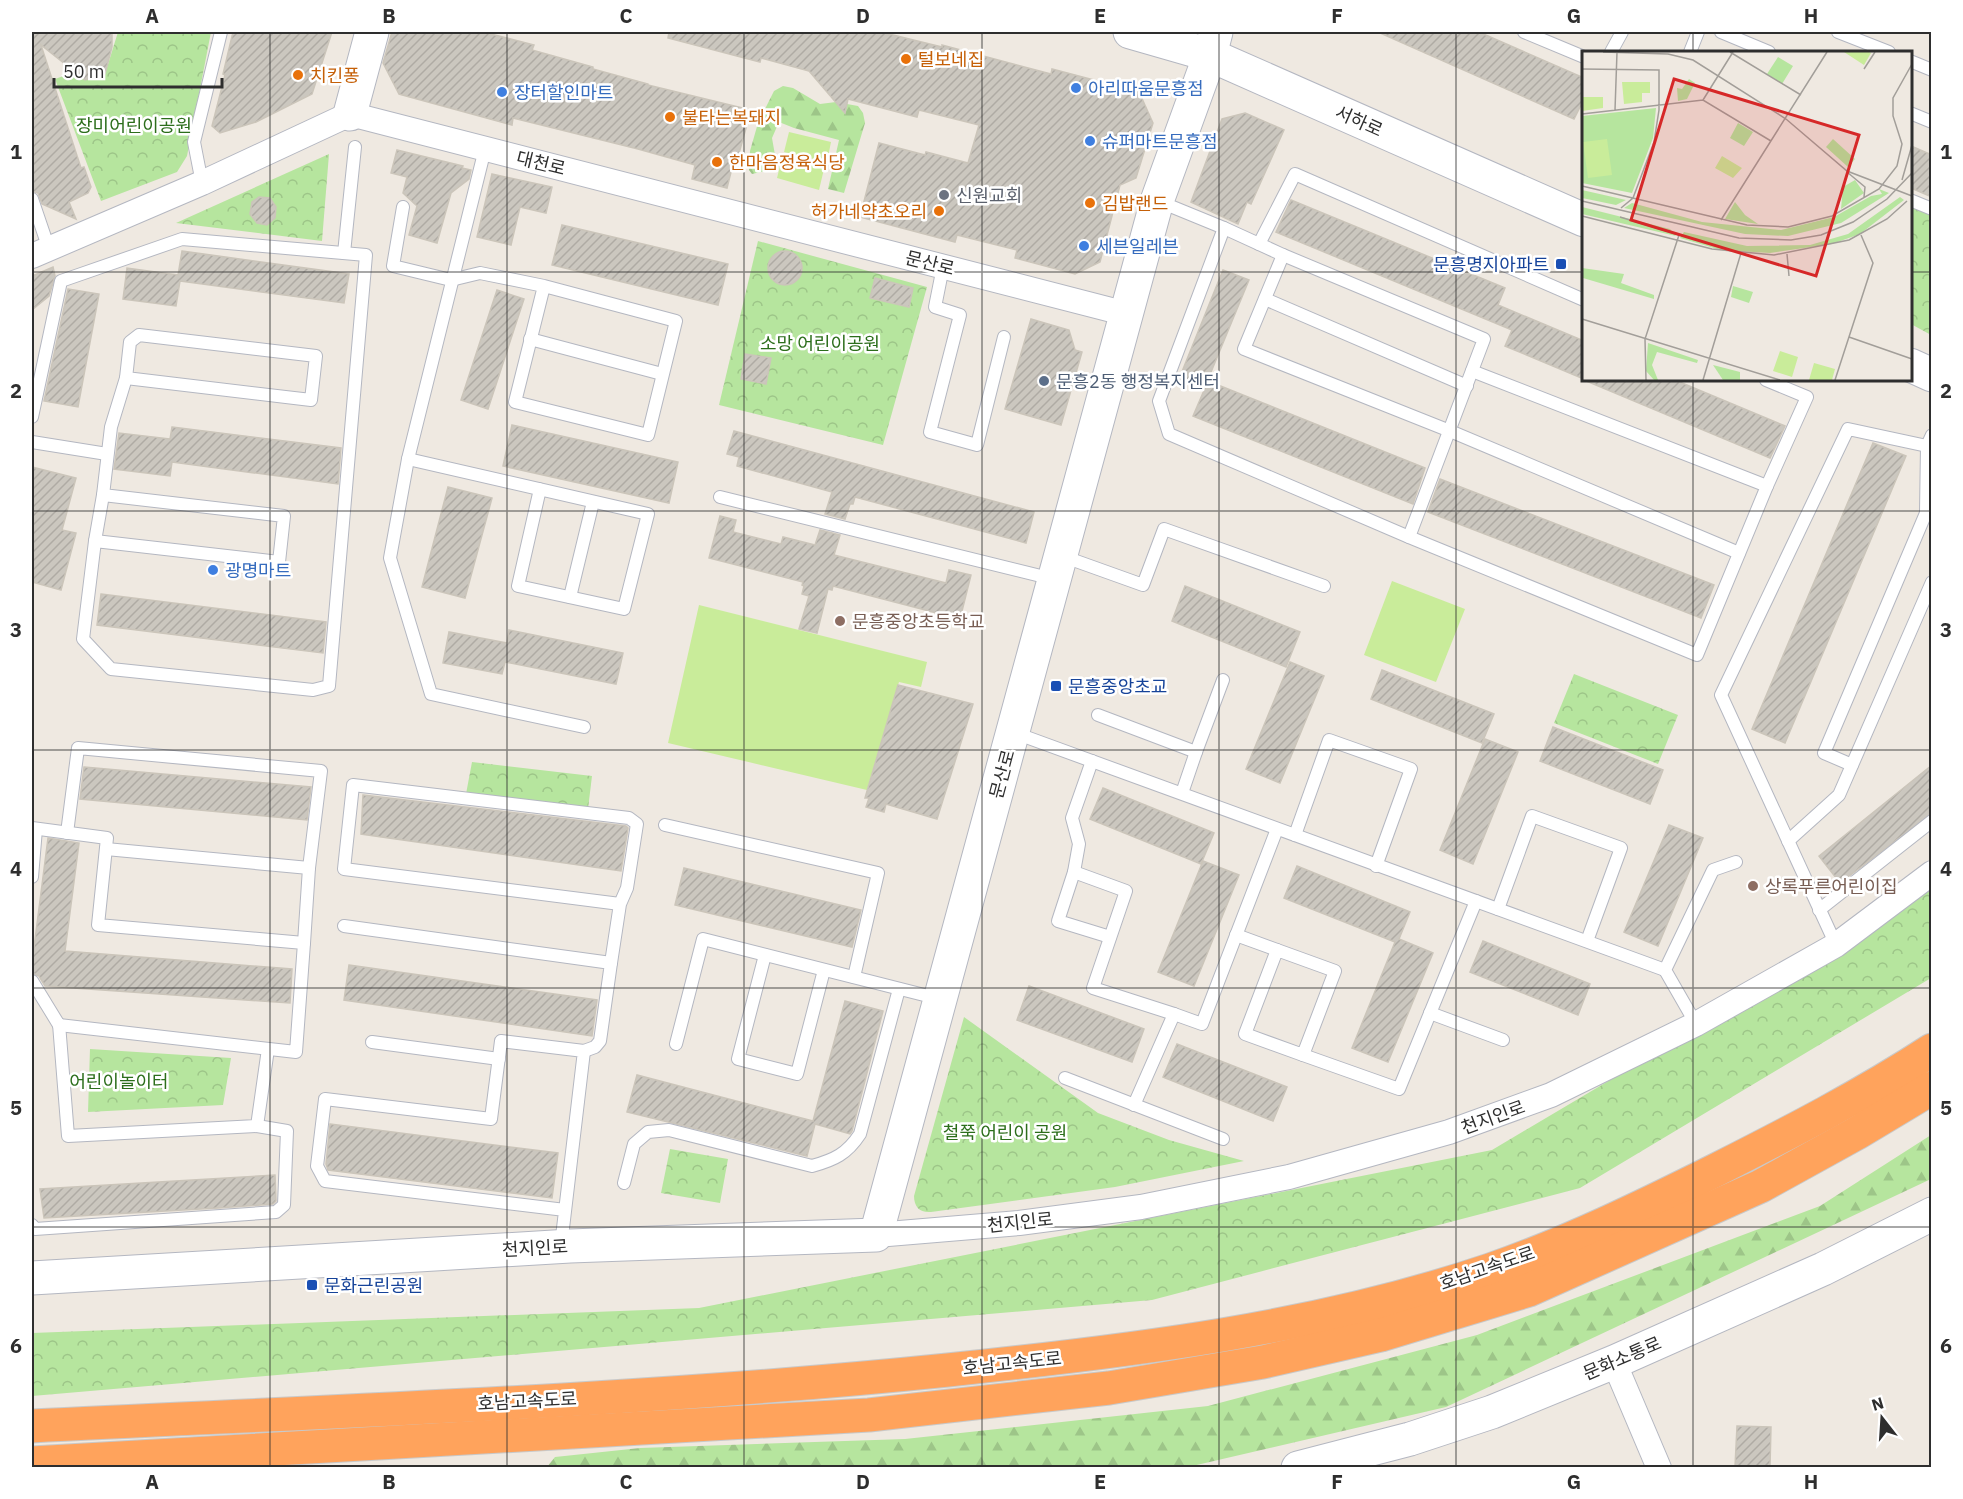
<svg xmlns="http://www.w3.org/2000/svg" width="1963" height="1499" font-family="'IBM Plex Sans','Noto Sans KR',sans-serif">
	<style>
		.forest { fill: url(#forest-firs) }
		.park { fill: url(#park-crowns) }
		.pitch { fill: #c9ec9a }
		.building { fill: url(#building-hatch); stroke: #cbc5ba; stroke-width: 1.5 }
		.lines { fill: none; stroke-linecap: round; stroke-linejoin: round }
		.lane-casing { stroke: #b4b7c1; stroke-width: 14 }
		.street-casing { stroke: #b4b7c1; stroke-width: 26 }
		.secondary-casing { stroke: #b4b7c1; stroke-width: 35 }
		.highway-casing { stroke: #c9c9c9; stroke-width: 35 }
		.lane { stroke: #fff; stroke-width: 12 }
		.street { stroke: #fff; stroke-width: 24 }
		.secondary { stroke: #fff; stroke-width: 33 }
		.highway { stroke: #ffa35c; stroke-width: 33 }
		.grid { fill: none; stroke: #2e2e2e; stroke-width: 1.5; stroke-opacity: 0.55 }
		.food-dot { fill: #e8710a; stroke: #fff; stroke-width: 2 }
		.shop-dot { fill: #3f7fe0; stroke: #fff; stroke-width: 2 }
		.worship-dot { fill: #6b7280; stroke: #fff; stroke-width: 2 }
		.transit-dot { fill: #1a4fb4; stroke: #fff; stroke-width: 2 }
		.service-dot { fill: #5c6f8a; stroke: #fff; stroke-width: 2 }
		.education-dot { fill: #8d6e63; stroke: #fff; stroke-width: 2 }
		.labels { text-anchor: middle; dominant-baseline: central; stroke-width: 5; stroke-linejoin: round; paint-order: stroke }
		.food-label { font-size: 18px; fill: #c56008; stroke: #fff; text-anchor: start }
		.shop-label { font-size: 18px; fill: #366cbe; stroke: #fff; text-anchor: start }
		.street-label { font-size: 18px; fill: #2e2e2e; stroke: #fff }
		.park-label { font-size: 18px; fill: #2c6e1b; stroke: #fff }
		.worship-label { font-size: 18px; fill: #5b616d; stroke: #fff; text-anchor: start }
		.transit-label { font-size: 18px; fill: #164399; stroke: #fff; text-anchor: start }
		.service-label { font-size: 18px; fill: #4e5e75; stroke: #fff; text-anchor: start }
		.education-label { font-size: 18px; fill: #785e54; stroke: #fff; text-anchor: start }
		.inset-road { fill: none; stroke: #a29e99; stroke-width: 1.5 }
		.view { fill: #d62828; fill-opacity: 0.15; stroke: #d62828; stroke-width: 3 }
		.inset-edge { fill: none; stroke: #2e2e2e; stroke-width: 3 }
		.neatline { fill: none; stroke: #2e2e2e; stroke-width: 2 }
		.grid-label { font-size: 20px; text-anchor: middle; font-weight: bold; fill: #2e2e2e }
	</style>
	<defs>
		<pattern id="forest-firs" width="22" height="20" patternUnits="userSpaceOnUse" patternTransform="scale(1.5)"><rect width="22" height="20" fill="#b6e59e"/><path d="M5 1l3.5 6h-7zM16 11l3.5 6h-7z" fill="#9dc588"/></pattern>
		<pattern id="park-crowns" width="20" height="18" patternUnits="userSpaceOnUse" patternTransform="scale(1.5)"><rect width="20" height="18" fill="#b6e59e"/><path d="M2 6a3 3 0 1 1 6 0M12 15a3 3 0 1 1 6 0" fill="none" stroke="#9dc588"/></pattern>
		<pattern id="building-hatch" width="6" height="6" patternUnits="userSpaceOnUse" patternTransform="scale(1.5)"><rect width="6" height="6" fill="#cbc7bf"/><path d="M-1 1l2-2M0 6l6-6M5 7l2-2" fill="none" stroke="#afaba4"/></pattern>
	</defs>
	<rect width="100%" height="100%" fill="#efe9e1"/>
	<!-- forest -->
	<g class="forest">
		<polygon points="783,86 793,88 820,104 836,102 858,106 863,113 865,123 844,193 828,189 839,140 794,128 779,122 772,138 775,155 765,171 752,174 749,170 750,151 758,123 774,91"/>
		<polygon points="1931,1135 1931,1179 1446,1407 1188,1467 547,1467 555,1457 640,1448 905,1439 1208,1406 1477,1335 1820,1206"/>
	</g>
	<!-- park -->
	<g class="park">
		<polygon points="118,32 211,32 187,156 177,172 101,201 55,79 75,72 85,80 105,74"/>
		<polygon points="329,154 322,241 176,223"/>
		<polygon points="1910,200 1931,209 1931,335 1911,324"/>
		<polygon points="758,241 927,287 883,445 719,405"/>
		<polygon points="1574,674 1678,715 1658,764 1554,723"/>
		<polygon points="472,762 592,776 588,809 466,794"/>
		<polygon points="1931,890 1931,978 1580,1188 1152,1300 32,1396 32,1333 699,1308 1492,1150"/>
		<path d="M964 1017 1098 1113 1169 1140 1244 1161 1115 1187 931 1212C920 1213 914 1207 914 1196Z"/>
		<polygon points="90,1049 231,1058 223,1105 88,1112"/>
		<polygon points="670,1149 728,1159 720,1203 661,1193"/>
	</g>
	<!-- pitch -->
	<g class="pitch">
		<polygon points="789,132 831,142 827,162 784,152"/>
		<polygon points="782,158 824,169 819,190 777,178"/>
		<polygon points="1392,581 1465,609 1436,682 1364,655"/>
		<polygon points="699,605 927,662 921,687 899,682 867,790 668,743"/>
	</g>
	<!-- building -->
	<g class="building">
		<polygon points="32,32 112,32 112,47 105,74 85,80 41,45 81,168 84,167 91,187 88,193 69,202 76,219 42,204 38,193 32,191"/>
		<polygon points="233,32 332,32 312,94 256,122 220,133 212,126 225,75 223,74"/>
		<polygon points="392,32 483,32 534,45 532,50 593,67 593,69 648,84 648,85 751,110 738,157 735,156 727,188 692,179 695,165 638,149 513,118 512,125 399,94 383,63"/>
		<polygon points="669,32 881,32 942,47 942,45 1051,74 1052,69 1139,92 1153,123 1136,178 1120,185 1100,262 1075,274 1015,258 1017,250 957,235 955,242 860,217 879,143 925,155 926,152 968,163 979,125 919,110 917,117 848,99 845,113 809,71 761,58 760,62 668,38"/>
		<polygon points="1378,32 1479,32 1584,78 1584,99 1574,119"/>
		<polygon points="1245,113 1284,130 1251,204 1247,202 1238,224 1191,202 1222,119"/>
		<polygon points="1911,146 1932,155 1932,197 1911,188"/>
		<polygon points="397,150 463,166 462,168 471,170 469,179 451,193 437,243 409,235 417,206 403,193 407,177 391,173"/>
		<polygon points="492,174 552,187 546,213 520,207 511,245 477,237"/>
		<polygon points="259,197 270,198 276,207 275,218 267,225 257,223 250,214 252,202"/>
		<polygon points="1291,200 1505,288 1498,305 1584,341 1584,379 1505,346 1512,330 1276,232"/>
		<polygon points="562,225 728,264 718,305 552,265"/>
		<circle cx="785" cy="268" r="17"/>
		<polygon points="182,251 349,274 344,303 180,281 176,306 123,299 127,268 178,275"/>
		<polygon points="53,267 55,276 49,296 32,310 32,276"/>
		<polygon points="1223,270 1249,280 1204,389 1179,379"/>
		<polygon points="875,278 913,288 909,307 870,298"/>
		<polygon points="68,289 99,294 78,407 44,401"/>
		<polygon points="497,290 524,299 488,409 461,400"/>
		<polygon points="1031,319 1069,330 1075,350 1082,352 1061,425 1005,409"/>
		<polygon points="745,354 771,358 766,384 741,379"/>
		<polygon points="1584,380 1675,380 1785,426 1770,458"/>
		<polygon points="1208,381 1425,468 1413,504 1193,416"/>
		<polygon points="512,425 678,462 669,503 503,466"/>
		<polygon points="172,427 341,448 338,484 172,462 170,476 114,469 119,433 170,439"/>
		<polygon points="734,431 1034,512 1026,543 855,497 853,504 850,504 845,519 825,514 832,492 737,466 739,457 727,454"/>
		<polygon points="1873,443 1906,456 1785,743 1752,729"/>
		<polygon points="32,467 76,478 62,530 76,533 61,590 32,582"/>
		<polygon points="1440,479 1714,585 1701,618 1428,512"/>
		<polygon points="448,487 492,498 465,598 422,587"/>
		<polygon points="720,516 736,520 733,532 781,544 783,537 815,545 820,530 840,535 834,555 946,583 949,570 971,575 960,619 833,586 832,590 828,589 817,633 799,629 809,596 802,594 804,586 802,585 803,582 709,558"/>
		<polygon points="1185,586 1300,632 1286,667 1172,621"/>
		<polygon points="101,594 326,622 323,653 97,625"/>
		<polygon points="509,630 623,653 616,684 505,662 502,674 443,663 449,632 507,643"/>
		<polygon points="1290,662 1324,676 1280,783 1246,769"/>
		<polygon points="1382,670 1494,714 1482,743 1371,699"/>
		<polygon points="898,685 973,704 937,819 886,804 884,812 866,807 869,798 865,798"/>
		<polygon points="1553,727 1663,770 1650,804 1540,761"/>
		<polygon points="1485,739 1518,752 1473,864 1440,850"/>
		<polygon points="1932,765 1932,813 1840,883 1819,856"/>
		<polygon points="84,767 311,787 307,820 80,799"/>
		<polygon points="1103,788 1214,833 1201,864 1090,819"/>
		<polygon points="363,795 626,826 628,828 621,871 361,834"/>
		<polygon points="1669,825 1703,838 1658,946 1624,932"/>
		<polygon points="48,838 79,843 65,951 292,969 290,1003 45,986 39,976 32,973 32,955 33,955"/>
		<polygon points="1203,861 1239,875 1194,986 1158,972"/>
		<polygon points="1297,866 1410,912 1399,939 1433,953 1388,1062 1352,1048 1395,942 1284,898"/>
		<polygon points="684,868 861,910 852,947 675,905"/>
		<polygon points="1483,941 1590,984 1578,1015 1470,972"/>
		<polygon points="349,965 597,1000 592,1036 344,1000"/>
		<polygon points="1029,986 1144,1029 1132,1062 1017,1020"/>
		<polygon points="845,1001 883,1011 852,1131 850,1134 815,1124 807,1156 627,1112 637,1075 813,1121"/>
		<polygon points="1177,1044 1287,1087 1273,1121 1163,1077"/>
		<polygon points="330,1124 558,1153 552,1198 328,1170 326,1164"/>
		<polygon points="275,1175 276,1201 273,1204 218,1208 44,1218 40,1189"/>
		<polygon points="1737,1426 1771,1427 1770,1467 1735,1467"/>
	</g>
	<g class="lines">
		<!-- lane casing -->
		<g class="lane-casing">
			<g id="lane">
				<polyline points="1524,32 1584,57"/>
				<polyline points="1721,32 1769,52"/>
				<polyline points="1838,32 1889,52"/>
				<polyline points="1611,52 1622,32"/>
				<polyline points="1690,52 1698,32"/>
				<polyline points="1910,61 1932,70"/>
				<polyline points="1910,113 1932,122"/>
				<polyline points="485,149 408,459 390,558 431,694 584,727"/>
				<polyline points="202,183 194,142 221,32"/>
				<polyline points="32,199 49,249"/>
				<polyline points="1910,200 1932,209"/>
				<polyline points="1158,201 1224,228 1283,255 1484,339 1409,537"/>
				<polyline points="403,207 393,266 451,280 480,273 544,286 676,321 648,435 515,402 544,286"/>
				<polyline points="1224,228 1159,401 1169,434 1409,537 1697,655 1767,486 1472,371"/>
				<polyline points="1259,244 1295,174 1584,300"/>
				<polyline points="344,253 355,147"/>
				<polyline points="1283,255 1244,349 1450,431 1739,553"/>
				<polyline points="943,267 935,307 960,315 930,432 977,445 1004,337"/>
				<polyline points="1265,299 1467,386"/>
				<polygon points="139,335 316,356 311,400 126,378 130,342"/>
				<polyline points="530,339 662,374"/>
				<polyline points="1766,380 1807,397 1767,486"/>
				<polyline points="32,417 61,281 182,239 366,255 329,686 313,690 111,669 83,639 95,541 279,562 284,516 103,495 111,427 126,378"/>
				<polyline points="1932,435 1927,446 1926,513 1932,515"/>
				<polyline points="32,442 107,454"/>
				<path d="M408 459C488 478 568 496 648 514L624 609 518 586 540 489"/>
				<polyline points="720,497 1053,579"/>
				<polyline points="95,541 103,495"/>
				<polyline points="1062,556 1143,585 1164,529 1324,586"/>
				<polyline points="570,597 593,502"/>
				<polyline points="1098,715 1196,752 1182,793"/>
				<polyline points="1015,733 1665,970"/>
				<polyline points="1196,752 1223,680"/>
				<polyline points="1092,761 1072,818 1079,844 1074,872 1126,891 1093,988 1174,1014"/>
				<polyline points="1852,765 1824,753 1926,513"/>
				<polyline points="665,825 878,873 854,977"/>
				<polyline points="32,828 107,838 98,925 304,943 296,1052 59,1025 32,981"/>
				<polyline points="67,833 78,748 321,771 309,868"/>
				<polyline points="1295,835 1329,740 1411,769 1376,866"/>
				<polyline points="1788,841 1839,795 1932,582"/>
				<polyline points="106,849 309,868 304,943"/>
				<polyline points="1074,872 1058,921 1110,937"/>
				<polyline points="32,877 36,829"/>
				<polyline points="1498,909 1532,816 1621,848 1587,941"/>
				<polyline points="1819,910 1932,821"/>
				<polyline points="344,926 611,963 600,1041 595,1047 584,1051"/>
				<polyline points="1236,935 1277,950"/>
				<polyline points="1836,945 1721,695 1848,429 1927,446"/>
				<polygon points="1277,950 1335,971 1303,1055 1245,1034"/>
				<polyline points="765,955 738,1059 797,1074 824,970"/>
				<polyline points="611,963 620,904 344,869 353,785 629,818 637,824 627,888 620,904"/>
				<polyline points="1430,1013 1503,1040"/>
				<polyline points="59,1024 68,1136 257,1126 268,1049"/>
				<polyline points="1696,1024 1665,970 1713,870 1736,862"/>
				<polyline points="372,1042 499,1059"/>
				<polyline points="676,1044 703,939 940,999"/>
				<polyline points="1303,1055 1399,1089 1476,901"/>
				<polyline points="1065,1078 1223,1139"/>
				<polyline points="1134,1105 1174,1014 1202,1024 1277,829"/>
				<path d="M624 1183 634 1144 648 1132 669 1130 812 1166C834 1160 847 1154 860 1134L899 989"/>
				<polyline points="32,1225 35,1229 276,1212 284,1205 287,1131 257,1126"/>
				<polyline points="561,1245 584,1051 501,1041 491,1119 325,1099 317,1166 325,1181 565,1210"/>
			</g>
		</g>
		<!-- street casing -->
		<g class="street-casing">
			<g id="street">
				<polyline points="32,256 202,183 350,114 1127,314"/>
				<polyline points="876,1235 1019,1223 1141,1207 1289,1177 1449,1132 1551,1095 1696,1024 1836,945 1932,873"/>
				<polyline points="1614,1362 1659,1468"/>
			</g>
		</g>
		<!-- secondary casing -->
		<g class="secondary-casing">
			<g id="secondary">
				<polyline points="1130,32 1210,55 1584,220"/>
				<polyline points="350,114 372,32"/>
				<polyline points="1910,365 1932,375"/>
				<polyline points="32,1278 570,1246 876,1235 1157,201 1210,55 1216,32"/>
				<polyline points="1298,1468 1410,1439 1492,1412 1614,1362 1823,1269 1932,1214"/>
			</g>
		</g>
		<!-- highway casing -->
		<g class="highway-casing">
			<g id="highway">
				<path d="M32 1426C337 1411 644 1401 948 1370 1131 1351 1315 1329 1490 1270 1568 1243 1642 1207 1716 1170 1789 1133 1863 1095 1932 1050"/>
				<polyline points="32,1463 869,1415 1109,1388 1263,1362 1381,1335 1529,1290 1761,1186 1857,1133 1932,1088"/>
			</g>
		</g>
		<!-- lane -->
		<use href="#lane" class="lane"/>
		<!-- street -->
		<use href="#street" class="street"/>
		<!-- secondary -->
		<use href="#secondary" class="secondary"/>
		<!-- highway -->
		<use href="#highway" class="highway"/>
	</g>
	<!-- grid -->
	<path class="grid" d="M270 32V1468M507 32V1468M744 32V1468M982 32V1468M1219 32V1468M1456 32V1468M1693 32V52M32 272H1584M1910 272H1932M1693 380V1468M32 511H1932M32 750H1932M32 988H1932M32 1227H1932"/>
	<!-- markers -->
	<g class="food-dot">
		<circle cx="906" cy="59" r="6"/>
		<circle cx="298" cy="75" r="6"/>
		<circle cx="670" cy="117" r="6"/>
		<circle cx="717" cy="162" r="6"/>
		<circle cx="1090" cy="203" r="6"/>
		<circle cx="939" cy="211" r="6"/>
	</g>
	<g class="shop-dot">
		<circle cx="1076" cy="88" r="6"/>
		<circle cx="502" cy="92" r="6"/>
		<circle cx="1090" cy="141" r="6"/>
		<circle cx="1084" cy="246" r="6"/>
		<circle cx="213" cy="570" r="6"/>
	</g>
	<circle class="worship-dot" cx="944" cy="195" r="6"/>
	<g class="transit-dot">
		<rect x="1555" y="258" width="12" height="12" rx="3"/>
		<rect x="1050" y="680" width="12" height="12" rx="3"/>
		<rect x="306" y="1279" width="12" height="12" rx="3"/>
	</g>
	<circle class="service-dot" cx="1044" cy="381" r="6"/>
	<g class="education-dot">
		<circle cx="840" cy="621" r="6"/>
		<circle cx="1753" cy="886" r="6"/>
	</g>
	<g class="labels">
		<!-- food labels -->
		<g class="food-label">
			<text x="918" y="59">털보네집</text>
			<text x="310" y="75">치킨퐁</text>
			<text x="682" y="117">불타는복돼지</text>
			<text x="729" y="162">한마음정육식당</text>
			<text x="1102" y="203">김밥랜드</text>
			<text x="927" y="211" text-anchor="end">허가네약초오리</text>
		</g>
		<!-- shop labels -->
		<g class="shop-label">
			<text x="1088" y="88">아리따움문흥점</text>
			<text x="514" y="92">장터할인마트</text>
			<text x="1102" y="141">슈퍼마트문흥점</text>
			<text x="1096" y="246">세븐일레븐</text>
			<text x="225" y="570">광명마트</text>
		</g>
		<!-- street labels -->
		<g class="street-label">
			<text transform="translate(1359 121) rotate(24)">서하로</text>
			<text transform="translate(541 163) rotate(14)">대천로</text>
			<text transform="translate(930 263) rotate(14)">문산로</text>
			<text transform="translate(1002 774) rotate(-75)">문산로</text>
			<text transform="translate(1493 1117) rotate(-20)">천지인로</text>
			<text transform="translate(1020 1222) rotate(-6)">천지인로</text>
			<text transform="translate(535 1248) rotate(-3)">천지인로</text>
			<text transform="translate(1487 1268) rotate(-19)">호남고속도로</text>
			<text transform="translate(1622 1358) rotate(-23)">문화소통로</text>
			<text transform="translate(1012 1363) rotate(-6)">호남고속도로</text>
			<text transform="translate(527 1401) rotate(-3)">호남고속도로</text>
		</g>
		<!-- park labels -->
		<g class="park-label">
			<text x="134" y="125">장미어린이공원</text>
			<text x="820" y="343">소망 어린이공원</text>
			<text x="119" y="1081">어린이놀이터</text>
			<text x="1005" y="1132">철쭉 어린이 공원</text>
		</g>
		<!-- worship labels -->
		<g class="worship-label">
			<text x="956" y="195">신원교회</text>
		</g>
		<!-- transit labels -->
		<g class="transit-label">
			<text x="1549" y="264" text-anchor="end">문흥명지아파트</text>
			<text x="1068" y="686">문흥중앙초교</text>
			<text x="324" y="1285">문화근린공원</text>
		</g>
		<!-- service labels -->
		<g class="service-label">
			<text x="1056" y="381">문흥2동 행정복지센터</text>
		</g>
		<!-- education labels -->
		<g class="education-label">
			<text x="852" y="621">문흥중앙초등학교</text>
			<text x="1765" y="886">상록푸른어린이집</text>
		</g>
	</g>
	<!-- overview -->
	<g transform="translate(1582 51)">
		<rect width="330" height="330" fill="#efe9e1"/>
		<path d="M318 146 322 149 278 183 250 193 188 202 139 199 98 187 102 181 165 195 228 194 266 183ZM0 156 88 178 94 185 0 163Z" fill="#b6e59e"/>
		<path d="M196 6 211 15 200 33 185 23ZM107 28 113 32 105 48 96 50 95 37 100 38ZM74 57 71 87 50 142 0 132V65ZM156 72 171 81 162 95 148 87ZM251 88 273 108 266 116 244 96ZM273 129 282 142 259 158 261 136ZM297 138 307 142 259 172 206 185 163 183 42 157 50 152 120 171 199 179 252 166 289 145 300 143ZM0 139 44 149 34 154 0 147ZM153 151 163 164 176 173 143 168ZM0 217 42 223 39 232 72 244V248L1 227ZM151 235 171 241 167 252 149 246ZM66 292 116 309 115 312 75 301 70 314 76 329H72L64 320Z" fill="#b6e59e"/>
		<path d="M131 314 158 321V329H141Z" fill="#b6e59e"/>
		<path d="M262 1H287L289 2 282 14ZM40 31H68V42H60V51L42 53ZM0 46H21V57L0 60ZM25 88 30 124 6 127 1 91ZM140 105 160 117 151 127 133 117ZM198 300 216 306 210 326 191 320ZM232 312 253 318 250 329H227Z" fill="#c9ec9a"/>
		<path class="inset-road" d="M21 1 86 3 111 9 204 68 265 120 330 145M148 1 219 44M0 18 77 19V59L72 91 51 147 39 157M282 18 293 1M121 49 151 1M33 59 35 1M0 63 121 49 189 90M265 121 283 136 282 146M320 129 330 94M0 135 165 174 206 176 250 165 297 138 315 115 320 93 311 65V47L330 13M0 150 157 187 209 189 239 184 271 171 305 148 330 122M0 165 130 198 192 204 267 189 305 168 325 150M38 166 97 184 63 288 64 329M139 169 245 1M205 203 207 225M0 268 198 329M267 286 330 308M121 329 159 202M253 329 291 212 279 184"/>
		<path class="view" d="M92 28 277 84 234 225 49 169Z"/>
		<rect width="330" height="330" class="inset-edge"/>
	</g>
	<!-- border -->
	<rect width="1963" height="1499" fill="none" stroke="#ffffff" stroke-width="66"/>
	<!-- north arrow -->
	<g transform="translate(1882 1418) rotate(343)" stroke="#ffffff" stroke-width="4.5" paint-order="stroke">
	<path d="M0-4.5L10 22L0 15L-10 22Z" fill="#2e2e2e"/>
	<text y="-9" font-size="16" font-weight="bold" text-anchor="middle" fill="#2e2e2e">N</text>
	</g>
	<!-- scale -->
	<path d="M54 78v9h168v-9" fill="none" stroke="#2e2e2e" stroke-width="3"/>
	<text x="63" y="78" font-size="18" fill="#2e2e2e" stroke="#ffffff" stroke-width="4.5" paint-order="stroke">50 m</text>
	<rect x="33" y="33" width="1897" height="1433" class="neatline"/>
	<g class="grid-label">
		<text x="152" y="23">A</text>
		<text x="389" y="23">B</text>
		<text x="626" y="23">C</text>
		<text x="863" y="23">D</text>
		<text x="1100" y="23">E</text>
		<text x="1337" y="23">F</text>
		<text x="1574" y="23">G</text>
		<text x="1811" y="23">H</text>
		<text x="16" y="159">1</text>
		<text x="1946" y="159">1</text>
		<text x="16" y="398">2</text>
		<text x="1946" y="398">2</text>
		<text x="16" y="637">3</text>
		<text x="1946" y="637">3</text>
		<text x="16" y="876">4</text>
		<text x="1946" y="876">4</text>
		<text x="16" y="1115">5</text>
		<text x="1946" y="1115">5</text>
		<text x="16" y="1353">6</text>
		<text x="1946" y="1353">6</text>
		<text x="152" y="1489">A</text>
		<text x="389" y="1489">B</text>
		<text x="626" y="1489">C</text>
		<text x="863" y="1489">D</text>
		<text x="1100" y="1489">E</text>
		<text x="1337" y="1489">F</text>
		<text x="1574" y="1489">G</text>
		<text x="1811" y="1489">H</text>
	</g>
</svg>
